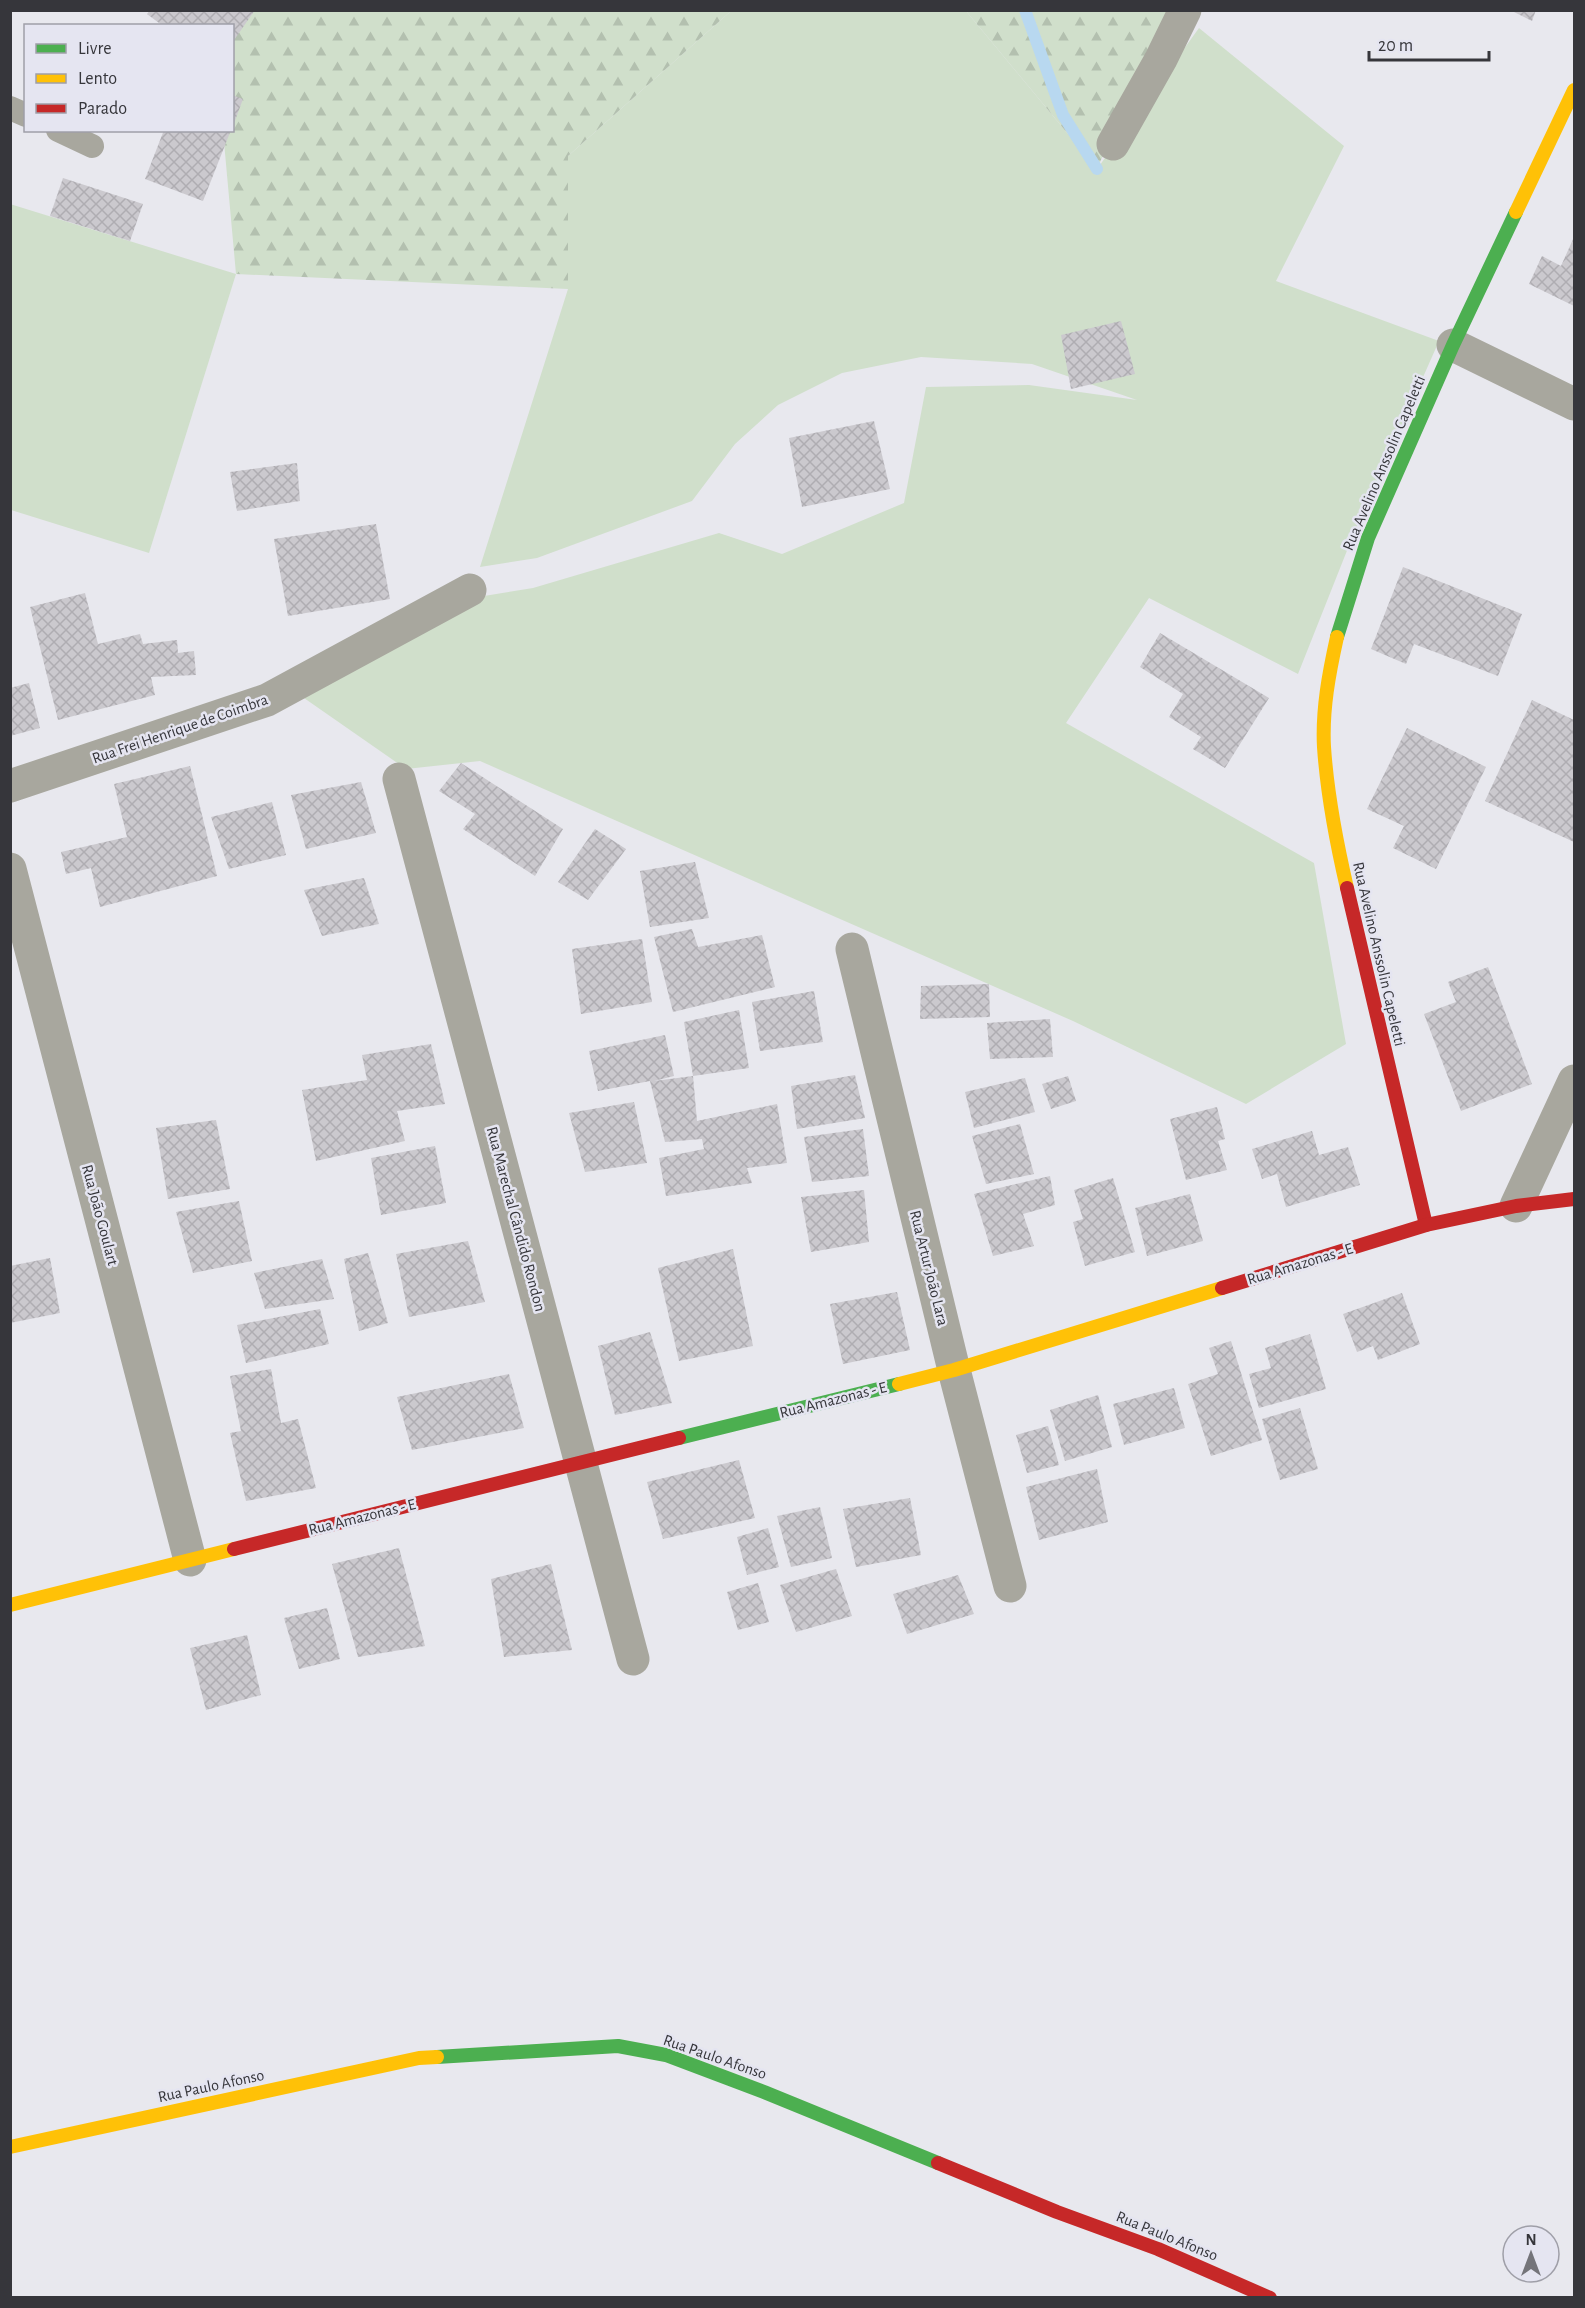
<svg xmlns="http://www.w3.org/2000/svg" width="1585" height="2308" font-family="'Alegreya Sans',sans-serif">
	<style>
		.green { fill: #d0dfcb }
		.forest { fill: url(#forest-firs) }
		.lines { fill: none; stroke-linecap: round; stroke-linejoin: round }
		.stream { stroke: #b8d8f0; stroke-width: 12 }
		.building { fill: url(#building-cross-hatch) }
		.lane { stroke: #a8a79e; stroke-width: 24 }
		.street { stroke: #a8a79e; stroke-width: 33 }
		.fast { stroke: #4caf50; stroke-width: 14 }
		.slow { stroke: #ffc107; stroke-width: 14 }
		.jam { stroke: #c62828; stroke-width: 14 }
		.labels { text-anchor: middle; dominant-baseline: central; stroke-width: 5; stroke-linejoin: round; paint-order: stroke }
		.street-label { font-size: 16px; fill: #36363b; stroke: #e5e5f1 }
	</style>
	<defs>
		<pattern id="forest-firs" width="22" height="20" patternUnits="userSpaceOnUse" patternTransform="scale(1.5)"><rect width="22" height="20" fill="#d0dfcb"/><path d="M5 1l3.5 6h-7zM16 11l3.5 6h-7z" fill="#b3c0af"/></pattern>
		<pattern id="building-cross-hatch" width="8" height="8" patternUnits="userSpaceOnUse" patternTransform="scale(1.5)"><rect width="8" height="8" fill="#cbc9ce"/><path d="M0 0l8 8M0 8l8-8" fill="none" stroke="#afadb2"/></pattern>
	</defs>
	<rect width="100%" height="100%" fill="#e8e8ee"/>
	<!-- green -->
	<g class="green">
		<polygon points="731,11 966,11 1097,169 1199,28 1344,146 1276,281 1439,341 1352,538 1298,674 1149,598 1066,723 1314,863 1346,1044 1246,1104 1073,1021 480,761 406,769 304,698 484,596 533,588 719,533 782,554 904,503 926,387 1029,385 1137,400 1032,364 921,357 842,373 778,405 735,444 692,501 537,558 480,567 568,289 568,156"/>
		<polygon points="10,204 236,274 149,553 11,510"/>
	</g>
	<!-- forest -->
	<g class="forest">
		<polygon points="247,11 731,11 568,156 568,289 236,274 223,131 232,130 233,37"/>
		<polygon points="966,11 1167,11 1097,169"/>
	</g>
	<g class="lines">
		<!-- stream -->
		<polyline class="stream" points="1025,10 1063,115 1097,169"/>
	</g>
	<!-- building -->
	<g class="building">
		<polygon points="150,10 255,10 232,43 232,26 163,26 147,14"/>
		<polygon points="1510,10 1536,10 1532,21"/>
		<polygon points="232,95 243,99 233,126 232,126"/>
		<polygon points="164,130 231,130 203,201 145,179"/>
		<polygon points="63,178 143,204 130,241 50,216"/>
		<polygon points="1574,237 1574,306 1529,284 1542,256 1561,266"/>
		<polygon points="1121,321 1135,374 1071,389 1061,335"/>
		<polygon points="874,421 890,489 802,507 789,438"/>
		<polygon points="297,463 300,501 237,511 230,472"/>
		<polygon points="376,524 390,599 288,616 274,539"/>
		<polygon points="1403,567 1522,614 1498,676 1414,644 1406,664 1371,649"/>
		<polygon points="85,593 98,644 140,634 143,644 177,640 178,653 194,651 196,675 151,677 155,695 58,720 30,607"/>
		<polygon points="1160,633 1269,698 1225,768 1193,749 1201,737 1169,717 1183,694 1140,667"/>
		<polygon points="29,683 40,728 10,736 10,688"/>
		<polygon points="1532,700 1574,720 1574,842 1485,801"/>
		<polygon points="1407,728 1486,767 1436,869 1393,848 1404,826 1367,809"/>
		<polygon points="461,763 563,829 535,876 463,829 475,814 439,791"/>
		<polygon points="190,766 217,876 100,907 91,868 66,874 61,852 127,837 114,784"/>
		<polygon points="361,782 376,833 306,849 291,795"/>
		<polygon points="272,802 286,855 229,869 211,817"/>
		<polygon points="595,829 626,849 588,900 558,882"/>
		<polygon points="695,862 709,918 650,927 640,871"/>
		<polygon points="364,878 379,924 322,936 304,890"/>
		<polygon points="692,929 698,947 762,935 775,987 673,1012 654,937"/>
		<polygon points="642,939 652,1002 581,1014 572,949"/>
		<polygon points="1488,967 1532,1084 1461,1111 1424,1014 1456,1002 1448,982"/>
		<polygon points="989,984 990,1017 920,1019 921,986"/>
		<polygon points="814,991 823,1042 760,1051 752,1002"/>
		<polygon points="739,1010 749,1068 693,1076 684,1022"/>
		<polygon points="1050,1019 1053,1057 990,1059 987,1023"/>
		<polygon points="665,1035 674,1076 654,1081 693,1076 697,1121 777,1104 787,1163 747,1168 752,1183 666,1196 659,1158 704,1149 702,1139 665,1142 650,1081 598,1091 589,1051"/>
		<polygon points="431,1044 445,1104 397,1111 405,1141 316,1161 302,1090 367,1080 362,1055"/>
		<polygon points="855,1075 865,1118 797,1129 791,1086"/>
		<polygon points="1068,1076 1076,1101 1051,1109 1042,1084"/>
		<polygon points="1025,1078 1035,1112 974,1128 965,1092"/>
		<polygon points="634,1102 647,1163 585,1172 569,1113"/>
		<polygon points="1217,1107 1225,1139 1218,1141 1227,1170 1186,1180 1170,1119"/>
		<polygon points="216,1120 230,1189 168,1199 156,1128"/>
		<polygon points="1020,1124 1034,1174 986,1184 972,1136"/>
		<polygon points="863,1129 869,1176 812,1182 804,1137"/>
		<polygon points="1312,1131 1319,1155 1348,1147 1360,1185 1286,1207 1277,1174 1262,1179 1252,1149"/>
		<polygon points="435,1146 446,1203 381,1215 371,1158"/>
		<polygon points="1050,1176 1055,1205 1023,1214 1034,1246 993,1256 974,1194"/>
		<polygon points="1113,1178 1135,1252 1085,1266 1073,1222 1083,1219 1074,1190"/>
		<polygon points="864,1190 869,1242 811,1252 801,1197"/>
		<polygon points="1190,1194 1203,1241 1147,1256 1135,1208"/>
		<polygon points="239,1201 252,1261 193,1273 176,1212"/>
		<polygon points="468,1241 485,1302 409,1317 396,1254"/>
		<polygon points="733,1249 753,1346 679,1361 658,1268"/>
		<polygon points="368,1253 388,1323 359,1331 344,1259"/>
		<polygon points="50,1258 60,1313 10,1323 10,1266"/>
		<polygon points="322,1259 334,1299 265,1309 254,1273"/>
		<polygon points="897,1292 910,1350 843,1364 830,1304"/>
		<polygon points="1402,1293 1420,1344 1378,1360 1373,1346 1357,1352 1343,1314"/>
		<polygon points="320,1309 329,1344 246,1363 237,1325"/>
		<polygon points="650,1332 672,1403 615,1415 598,1346"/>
		<polygon points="1310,1334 1326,1389 1259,1408 1249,1374 1271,1368 1265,1348"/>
		<polygon points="1231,1341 1262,1440 1211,1456 1188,1384 1218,1374 1209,1348"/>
		<polygon points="271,1369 281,1423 298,1419 316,1488 246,1501 230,1433 241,1431 230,1376"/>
		<polygon points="509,1374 524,1428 412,1450 397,1397"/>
		<polygon points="1174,1388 1185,1428 1124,1445 1113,1404"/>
		<polygon points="1098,1395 1112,1447 1065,1461 1050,1410"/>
		<polygon points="1300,1408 1318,1469 1280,1480 1262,1419"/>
		<polygon points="1048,1426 1059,1465 1027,1473 1016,1435"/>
		<polygon points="739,1460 755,1518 663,1539 647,1482"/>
		<polygon points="1097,1469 1108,1522 1039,1540 1026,1487"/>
		<polygon points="910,1498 921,1555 856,1567 843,1509"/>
		<polygon points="820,1507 832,1558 791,1567 777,1516"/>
		<polygon points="768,1528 779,1567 747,1575 737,1537"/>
		<polygon points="399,1548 425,1646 358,1657 332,1564"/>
		<polygon points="551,1564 572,1650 504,1657 491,1579"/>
		<polygon points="836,1569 852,1616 796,1632 780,1585"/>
		<polygon points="958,1575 974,1614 907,1634 893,1594"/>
		<polygon points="758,1583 769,1622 738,1630 727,1592"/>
		<polygon points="327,1608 340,1659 299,1669 284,1618"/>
		<polygon points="247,1635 261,1695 206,1710 190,1648"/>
	</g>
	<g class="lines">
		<!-- lane -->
		<g class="lane">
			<polyline points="10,108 26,115"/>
			<polyline points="58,130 92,146"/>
		</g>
		<!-- street -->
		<g class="street">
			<polyline points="1113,144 1161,59 1185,10"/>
			<polyline points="1453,345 1574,404"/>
			<polyline points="399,779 633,1659"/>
			<polyline points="10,786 267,700 470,590"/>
			<polyline points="10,869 190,1560"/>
			<polyline points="852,949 954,1370 1010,1586"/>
			<polyline points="1516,1206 1574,1081"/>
		</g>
		<!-- fast -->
		<g class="fast">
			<polyline points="1337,637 1368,538 1453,345 1516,212"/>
			<polyline points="679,1438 899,1384"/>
			<polyline points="437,2057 618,2046 666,2055 764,2092 938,2163"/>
		</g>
		<!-- slow -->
		<g class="slow">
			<polyline points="1516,212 1574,90"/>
			<path d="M1337 637C1329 673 1322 710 1324 747 1327 791 1337 845 1347 888"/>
			<polyline points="899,1384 954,1370 1222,1288"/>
			<polyline points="10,1605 234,1549"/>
			<polyline points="10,2147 419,2058 437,2057"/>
		</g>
		<!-- jam -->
		<g class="jam">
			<polyline points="1347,888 1426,1225"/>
			<polyline points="1222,1288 1426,1225 1516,1206 1574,1199"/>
			<polyline points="234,1549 679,1438"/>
			<polyline points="938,2163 1057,2212 1158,2249 1270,2298"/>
		</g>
	</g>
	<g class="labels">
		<!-- street labels -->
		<g class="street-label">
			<text transform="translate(1384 463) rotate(-67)">Rua Avelino Anssolin Capeletti</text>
			<text transform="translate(180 729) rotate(-19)">Rua Frei Henrique de Coimbra</text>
			<text transform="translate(1379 954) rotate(77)">Rua Avelino Anssolin Capeletti</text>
			<text transform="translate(100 1215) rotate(75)">Rua João Goulart</text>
			<text transform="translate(516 1219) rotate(75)">Rua Marechal Cândido Rondon</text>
			<text transform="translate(1300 1264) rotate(-17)">Rua Amazonas - E</text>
			<text transform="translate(929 1268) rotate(76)">Rua Artur João Lara</text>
			<text transform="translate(833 1400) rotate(-14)">Rua Amazonas - E</text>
			<text transform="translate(362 1517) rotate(-14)">Rua Amazonas - E</text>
			<text transform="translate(715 2057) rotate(19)">Rua Paulo Afonso</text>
			<text transform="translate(211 2086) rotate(-12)">Rua Paulo Afonso</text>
			<text transform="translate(1167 2236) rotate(22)">Rua Paulo Afonso</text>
		</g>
	</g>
	<!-- border -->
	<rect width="1585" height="2308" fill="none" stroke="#36363b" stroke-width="24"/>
	<!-- legend -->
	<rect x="24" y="24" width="210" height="108" fill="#e5e5f1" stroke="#9f9fa8" stroke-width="1.5"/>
	<rect x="36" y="44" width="30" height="9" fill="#4caf50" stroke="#9f9fa8" stroke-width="1.5"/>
	<text x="78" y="54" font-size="18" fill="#36363b">Livre</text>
	<rect x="36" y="74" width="30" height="9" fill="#ffc107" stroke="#9f9fa8" stroke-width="1.5"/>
	<text x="78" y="84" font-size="18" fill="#36363b">Lento</text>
	<rect x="36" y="104" width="30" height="9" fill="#c62828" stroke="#9f9fa8" stroke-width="1.5"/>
	<text x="78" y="114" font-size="18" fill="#36363b">Parado</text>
	<!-- north arrow -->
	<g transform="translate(1531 2254)"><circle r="28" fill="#e5e5f1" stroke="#9f9fa8" stroke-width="1.5"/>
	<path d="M0-4.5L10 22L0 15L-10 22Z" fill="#74747a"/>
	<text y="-9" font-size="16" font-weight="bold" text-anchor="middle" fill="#36363b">N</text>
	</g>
	<!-- scale -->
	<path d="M1369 51v9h120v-9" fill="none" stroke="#36363b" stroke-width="3"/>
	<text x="1378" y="51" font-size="18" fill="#36363b" stroke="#e5e5f1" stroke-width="4.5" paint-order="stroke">20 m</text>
</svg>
